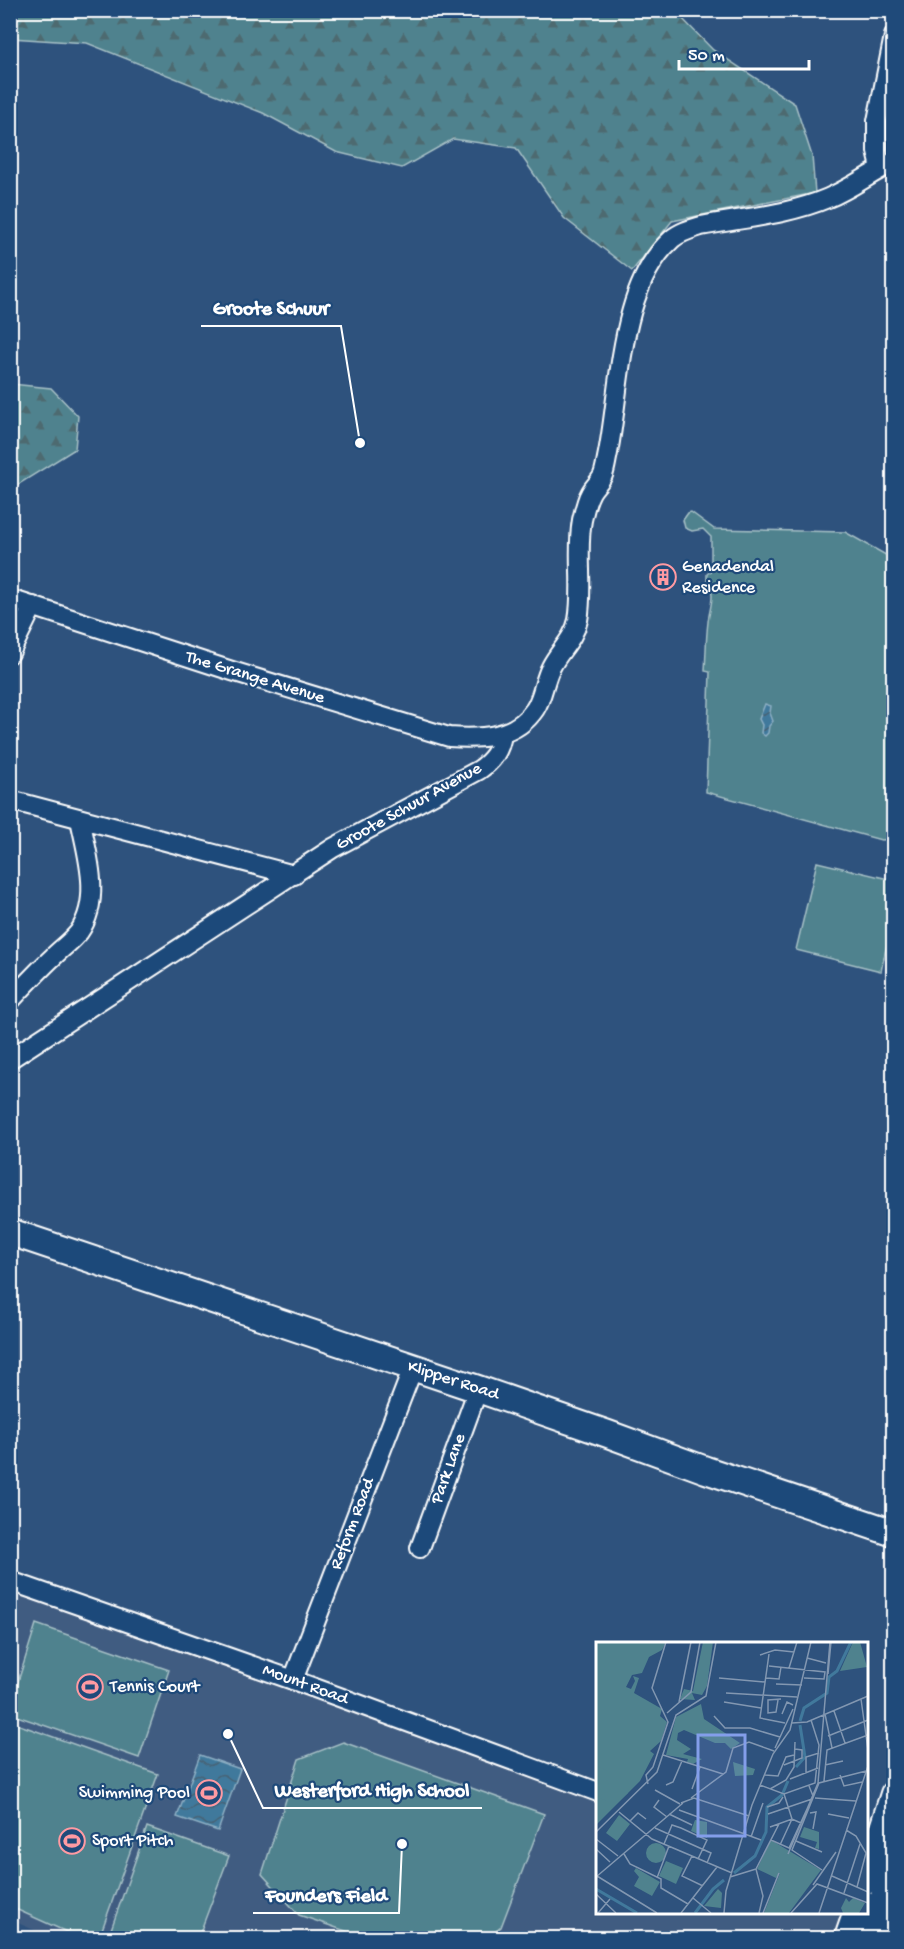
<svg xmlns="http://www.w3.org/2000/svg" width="904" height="1949" font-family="'Gochi Hand',sans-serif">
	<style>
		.built { fill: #405c81 }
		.green { fill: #4f828e; stroke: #a7c0c6; stroke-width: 1.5 }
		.forest { fill: url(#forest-firs); stroke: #a7c0c6; stroke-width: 1.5 }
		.water { fill: url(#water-waves); stroke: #8dafc4; stroke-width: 1.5 }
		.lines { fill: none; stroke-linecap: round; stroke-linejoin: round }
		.street-casing { stroke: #fff; stroke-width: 22 }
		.secondary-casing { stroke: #fff; stroke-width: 30 }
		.street { stroke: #1f4a7a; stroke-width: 18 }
		.secondary { stroke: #1f4a7a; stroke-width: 26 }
		.labels { text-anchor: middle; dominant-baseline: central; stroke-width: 4.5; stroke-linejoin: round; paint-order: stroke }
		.poi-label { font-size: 18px; fill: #fff; stroke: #1f4a7a; text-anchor: start }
		.street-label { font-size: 18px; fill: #fff; stroke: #1f4a7a }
		.inset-river { fill: none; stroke: #41799c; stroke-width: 3 }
		.inset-road { fill: none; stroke: #8297b1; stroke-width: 1.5 }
		.view { fill: #839eea; fill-opacity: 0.15; stroke: #839eea; stroke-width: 3 }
		.inset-edge { fill: none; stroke: #fff; stroke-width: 3 }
		.leader { fill: none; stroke: #fff; stroke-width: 2 }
		.callout-dot { fill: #fff; stroke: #1f4a7a; stroke-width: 2 }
		.callout-label { font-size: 20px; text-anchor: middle; font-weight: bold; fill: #fff; stroke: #1f4a7a; stroke-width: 4.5; stroke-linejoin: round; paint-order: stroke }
	</style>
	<defs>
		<pattern id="forest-firs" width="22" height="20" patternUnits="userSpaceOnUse" patternTransform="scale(1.5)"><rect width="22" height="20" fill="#4f828e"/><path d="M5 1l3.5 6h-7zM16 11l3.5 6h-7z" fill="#4e6a70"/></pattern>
		<pattern id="water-waves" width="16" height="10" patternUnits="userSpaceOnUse" patternTransform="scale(1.5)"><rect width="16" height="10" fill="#41799c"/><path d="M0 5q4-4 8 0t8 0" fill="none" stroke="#466274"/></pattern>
	</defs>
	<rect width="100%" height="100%" fill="#2e527d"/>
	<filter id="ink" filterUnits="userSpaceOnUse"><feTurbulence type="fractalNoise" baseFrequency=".0167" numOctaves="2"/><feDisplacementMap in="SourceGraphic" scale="12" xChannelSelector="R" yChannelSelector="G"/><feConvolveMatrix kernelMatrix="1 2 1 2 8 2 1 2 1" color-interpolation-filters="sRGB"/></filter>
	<g filter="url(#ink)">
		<!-- built -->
		<polygon class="built" points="11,1582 598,1786 598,1912 862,1912 851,1938 53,1938 11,1920"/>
		<!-- green -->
		<g class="green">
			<path d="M691 512 714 529 845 532 893 559V839L881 840 706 792 710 672 705 671C706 655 706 638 708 622 709 611 715 597 710 585L707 584V574L711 571V537L703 529 692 531 685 528 683 520 688 513Z"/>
			<polygon points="817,862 893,880 893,918 881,971 796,950"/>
			<polygon points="36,1624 169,1670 139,1758 11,1714 11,1704"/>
			<polygon points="11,1722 158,1774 99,1938 80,1938 11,1907"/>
			<polygon points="343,1742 544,1814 501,1927 487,1938 366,1938 299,1915 262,1874 299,1759"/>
			<polygon points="147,1827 229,1856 198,1938 108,1938"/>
		</g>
		<!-- forest -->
		<g class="forest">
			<polygon points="10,11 675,11 713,50 795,104 812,156 815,193 672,221 632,271 564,218 516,148 453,139 402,168 336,152 263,113 87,43 11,38"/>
			<polygon points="11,384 51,388 78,416 75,449 11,489"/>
		</g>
		<!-- water -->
		<g class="water">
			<polygon points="765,704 771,706 770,713 773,721 769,726 768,733 765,736 761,733 762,725 759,719"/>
			<polygon points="200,1755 240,1769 218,1831 177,1817"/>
		</g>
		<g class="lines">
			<!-- street casing -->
			<g class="street-casing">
				<g id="street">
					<polyline points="881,168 877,151 877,121 894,36"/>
					<path d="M10 599 232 671 449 737C480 739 515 739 535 709 543 697 544 680 551 667 559 651 574 639 578 620 584 588 576 552 582 520 584 512 586 501 590 494 593 487 600 482 603 475 605 470 606 463 607 458 621 391 618 287 672 239 680 232 691 229 701 226 743 218 788 215 828 198 852 188 871 173 894 162"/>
					<polyline points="10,653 33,606"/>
					<polyline points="10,800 294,875"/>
					<path d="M10 1001C24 986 38 971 53 957 61 949 72 941 79 932 102 899 87 854 80 819"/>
					<path d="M10 1059 333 848 479 770C492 761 500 751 502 734"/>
					<polyline points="420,1548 478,1389"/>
					<polyline points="10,1581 293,1680 598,1792"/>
					<polyline points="293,1680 413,1368"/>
					<polyline points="866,1901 879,1912 894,1920"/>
				</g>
			</g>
			<!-- secondary casing -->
			<g class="secondary-casing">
				<g id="secondary">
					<polyline points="10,1232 478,1389 608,1434 706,1470 894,1533"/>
					<polyline points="866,1881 894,1794"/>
					<polyline points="848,1938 857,1912"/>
					<polyline points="871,1938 894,1866"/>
				</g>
			</g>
			<!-- street -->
			<use href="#street" class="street"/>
			<!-- secondary -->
			<use href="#secondary" class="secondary"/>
		</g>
	</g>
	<!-- icons -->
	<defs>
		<g id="building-ring" transform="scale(1.35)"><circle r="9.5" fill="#1f4a7a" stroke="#ff9aa2" stroke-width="1.5"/><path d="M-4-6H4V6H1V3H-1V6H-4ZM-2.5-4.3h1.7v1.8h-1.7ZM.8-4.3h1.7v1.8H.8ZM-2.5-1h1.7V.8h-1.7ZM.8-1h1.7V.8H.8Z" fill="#ff9aa2"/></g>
		<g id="stadium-ring" transform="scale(1.35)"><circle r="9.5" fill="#1f4a7a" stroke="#ff9aa2" stroke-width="1.5"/><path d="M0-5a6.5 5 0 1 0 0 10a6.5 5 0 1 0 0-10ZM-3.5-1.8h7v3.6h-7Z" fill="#ff9aa2"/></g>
	</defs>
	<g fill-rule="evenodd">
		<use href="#building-ring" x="663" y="577"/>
		<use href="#stadium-ring" x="90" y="1687"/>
		<use href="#stadium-ring" x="209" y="1793"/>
		<use href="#stadium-ring" x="72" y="1841"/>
	</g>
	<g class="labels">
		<!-- poi labels -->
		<g class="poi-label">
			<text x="682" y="567">Genadendal<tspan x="682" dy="21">Residence</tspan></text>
			<text x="110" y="1687">Tennis Court</text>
			<text x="190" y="1793" text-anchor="end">Swimming Pool</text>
			<text x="92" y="1841">Sport Pitch</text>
		</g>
		<!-- street labels -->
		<g class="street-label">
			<text transform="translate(255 678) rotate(17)">The Grange Avenue</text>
			<text transform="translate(409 807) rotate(-29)">Groote Schuur Avenue</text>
			<text transform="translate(453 1381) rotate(18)">Klipper Road</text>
			<text transform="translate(449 1469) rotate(-70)">Park Lane</text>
			<text transform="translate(353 1524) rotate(-69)">Reform Road</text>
			<text transform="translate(305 1685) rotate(20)">Mount Road</text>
		</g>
	</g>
	<!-- overview -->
	<g transform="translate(596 1642)">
		<rect width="272" height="272" fill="#2e527d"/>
		<path d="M0 0H70L66 8 53 15 46 31 36 33 30 45 35 47 39 39 37 34 43 36 38 51 66 67 64 74 71 80 65 99 54 109 58 112 44 139 0 183ZM107 0H117L111 44 106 53 96 51 99 58 84 57 88 47 97 49ZM257 0H264L271 25 244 29ZM137 120 159 127 157 133 139 134ZM23 173 34 182 21 199 10 191ZM99 178 111 180V196L95 189ZM208 185 223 190V207L219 206 221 200 204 195ZM175 198 225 228 193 271H168L184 231 180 236 161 227ZM50 211a10 10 0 1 1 20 0a10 10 0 1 1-20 0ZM70 219 87 226 80 242 63 234ZM40 226 64 240 56 254 38 244 43 235 38 229ZM122 247 126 251 125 266 108 264ZM250 256 253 260 257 256 269 261 263 271H247L245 266Z" fill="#4f828e"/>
		<path d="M105 62 108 77 144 101 135 107 129 101H119L88 88 82 91 81 98 95 107 87 112 106 117 97 122 91 120 92 117 70 113 80 75ZM0 124 10 128 32 151 16 166 9 158 0 155Z" fill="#4f828e"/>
		<path class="inset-river" d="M204 79 208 66 231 51 233 35 241 29 255 0M200 125 209 115 204 83M138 231 159 214 170 190 171 165 186 153 192 139M0 247 41 271M99 271 117 247 128 238"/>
		<path class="inset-road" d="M173 12 164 76 189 81M164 13 179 8 198 10M211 16 230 21M173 24 229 30 228 37 208 36M193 26 201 0M232 32 235 0M123 36 169 40M170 36 183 37 185 25M180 42 206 43M130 51 201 55M265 57 272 108M182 58 180 70 172 71V58L185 57M83 60 95 0M128 60 165 66M238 69 249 101M71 71 95 50 104 0M186 72 191 60 197 63M229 72 236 106M118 74 129 86H154L184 95M196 81 211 80 272 54M232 94 272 78M179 106 197 67M67 113 127 132M188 123 206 116V108L199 107M229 123 247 119M57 125 72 80 56 46 70 0M210 131V115L223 111M169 133 182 134 190 115 198 113M244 133 248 144 266 140M194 137 222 126M228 139 231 108 272 93M52 142 50 133 57 125M70 143 77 140 86 119M164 143 188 152 219 141 223 103 215 78M96 147 104 125M174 147 190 138 198 125 199 100M59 148 84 162M95 156 130 130 137 106 153 100 178 109M219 156 260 159M63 158 58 165 71 175M85 161 98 156 153 174M171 165 183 161 187 155M83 168 165 198M23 170 56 197 136 231M214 171 220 170 217 187M73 172 96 183M172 172 216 157M232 172 253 176M34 179 42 171 50 177M174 185 196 177 205 181M59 186 115 211 111 221M250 188 260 194 270 211M0 190 61 130 80 73 110 54 120 0M155 195 167 161M0 197 22 214M175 198 193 206 217 154 213 144M200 199 226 210M68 202 76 183 85 186 111 198 102 217M184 203 196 177 188 152M0 207 14 220M28 212 34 222 65 237V246L92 262M192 212 222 141 234 0M96 214 86 234 107 244M226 228 196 208 223 141 270 129M1 234 61 271M236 234 272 250M0 235 87 161M134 235 160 227M61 236 73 204M217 243 240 210M261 245 270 211M248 251 264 202M0 252 20 271M97 256 115 271M2 271 14 257M85 271 121 225M128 271 130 249 156 163 177 112 194 88 215 0M163 271 167 254 160 227 183 182M167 271 183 231M195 271 221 242 272 261M223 271 272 124"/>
		<path class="view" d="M102 93H149V194H102Z"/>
		<rect width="272" height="272" class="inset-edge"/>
	</g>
	<!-- callouts -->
	<path class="leader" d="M360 443L341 326H201M228 1734L263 1808H482M402 1844L399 1913H253"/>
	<g class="callout-dot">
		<circle cx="360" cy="443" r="6"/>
		<circle cx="228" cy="1734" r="6"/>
		<circle cx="402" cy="1844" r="6"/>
	</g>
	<g class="callout-label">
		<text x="271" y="314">Groote Schuur</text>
		<text x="372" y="1796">Westerford High School</text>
		<text x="326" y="1901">Founders Field</text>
	</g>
	<!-- margin -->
	<rect width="904" height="1949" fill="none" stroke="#1f4a7a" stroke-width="36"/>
	<rect x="18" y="18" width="868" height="1913" fill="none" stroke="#fff" stroke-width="2" filter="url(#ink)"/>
	<!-- scale -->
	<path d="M679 60v9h130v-9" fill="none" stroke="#ffffff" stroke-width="3"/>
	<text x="688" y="60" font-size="18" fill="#ffffff" stroke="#1f4a7a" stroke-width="4.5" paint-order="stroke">50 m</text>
</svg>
